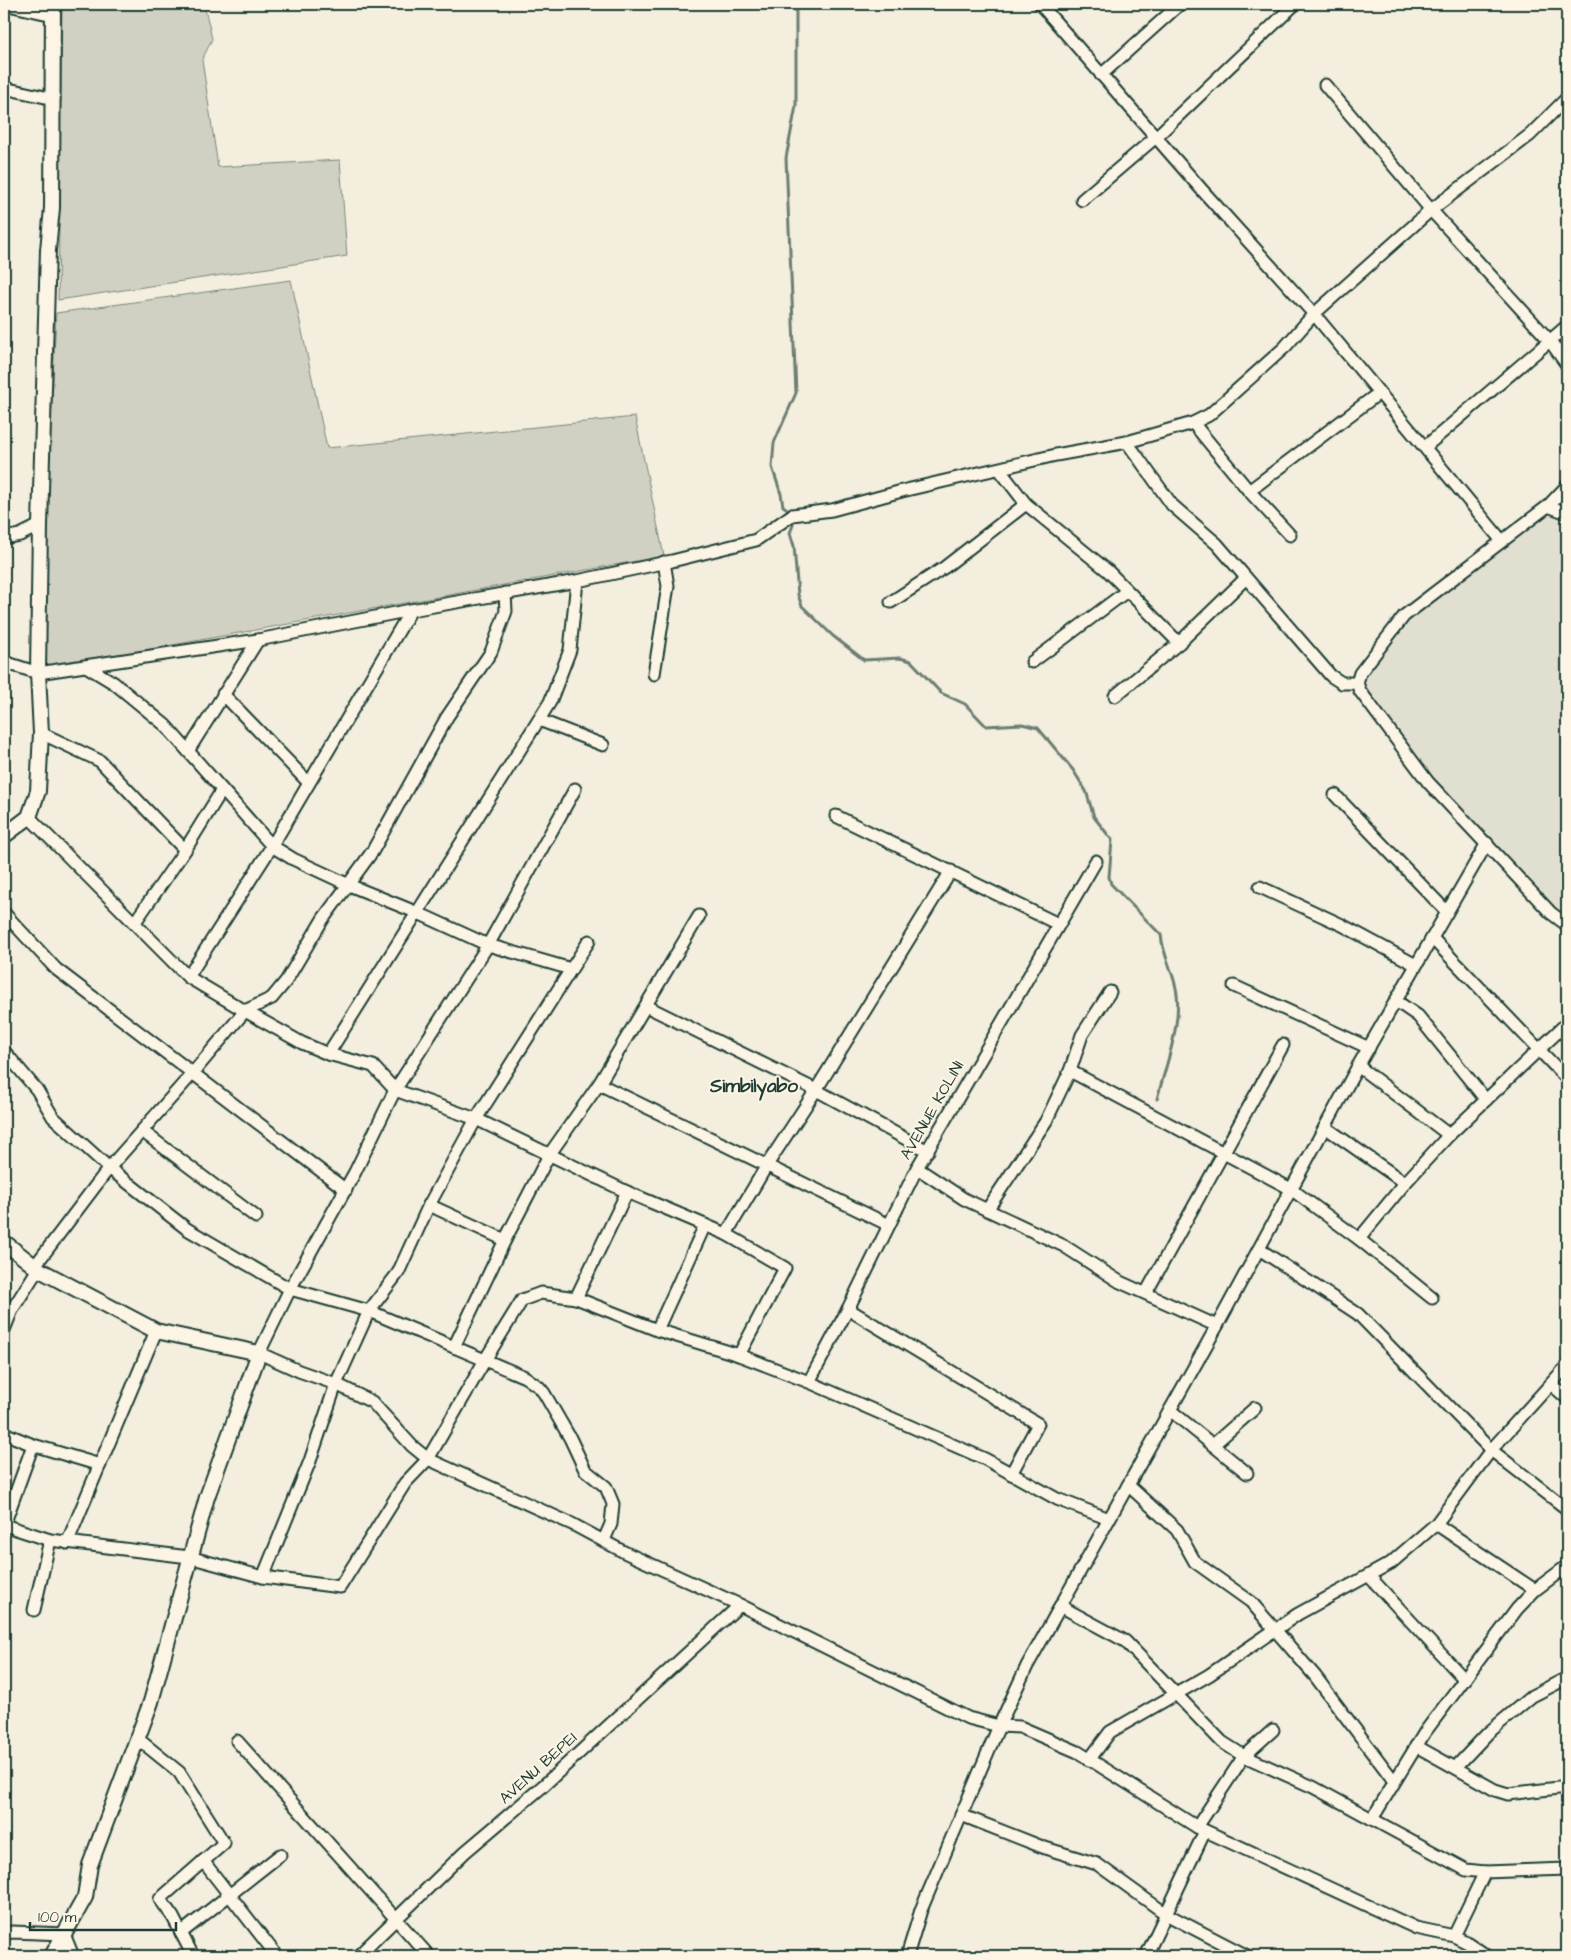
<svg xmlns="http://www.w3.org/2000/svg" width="1571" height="1960" font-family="'Architects Daughter',sans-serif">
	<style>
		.built { fill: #e1dfd0 }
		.green { fill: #d0d1c2; stroke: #78877b }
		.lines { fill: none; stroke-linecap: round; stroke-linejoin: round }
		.stream { stroke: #6c7d72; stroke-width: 3 }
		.minor-casing { stroke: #1f3d34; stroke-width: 15 }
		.tertiary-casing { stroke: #1f3d34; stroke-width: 18 }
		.minor { stroke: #fcf5e5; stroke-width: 11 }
		.tertiary { stroke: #fcf5e5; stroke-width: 14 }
		.labels { text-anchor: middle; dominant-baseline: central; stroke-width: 4; stroke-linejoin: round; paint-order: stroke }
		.street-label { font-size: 16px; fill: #1f3d34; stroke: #fcf5e5 }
		.quarter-label { font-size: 19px; font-weight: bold; fill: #1f3d34; stroke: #fcf5e5 }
	</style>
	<rect width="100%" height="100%" fill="#f3eede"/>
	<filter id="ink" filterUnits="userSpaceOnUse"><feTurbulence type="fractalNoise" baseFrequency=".02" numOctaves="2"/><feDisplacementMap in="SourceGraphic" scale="10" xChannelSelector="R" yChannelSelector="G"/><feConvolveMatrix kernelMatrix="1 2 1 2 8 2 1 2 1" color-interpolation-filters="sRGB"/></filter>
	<g filter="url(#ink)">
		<!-- built -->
		<polygon class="built" points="1558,506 1567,517 1567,929 1434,784 1359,682 1404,622"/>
		<!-- green -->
		<g class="green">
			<polygon points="62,4 204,4 212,39 202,60 218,167 340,160 347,256 58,300"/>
			<polygon points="291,280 327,448 635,417 664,556 40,669 56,313"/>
		</g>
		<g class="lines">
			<!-- stream -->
			<g class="stream">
				<polyline points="792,512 783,506 781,494 772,467 774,443 796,393 786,158 796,106 796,4"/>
				<path d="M792 518 793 525 790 533 794 546 798 595 802 606 833 636 864 660 900 658 911 661 941 693 965 704 986 726 1022 724 1038 728 1073 770 1086 791 1094 817 1112 840 1109 877 1111 884 1161 935C1163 957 1175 974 1177 994 1181 1025 1165 1069 1157 1099"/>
			</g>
			<!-- minor casing -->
			<g class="minor-casing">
				<g id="minor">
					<polyline points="4,4 53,15"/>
					<polyline points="1040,4 1202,190 1314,314 1502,541"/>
					<polyline points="1101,75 1180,4"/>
					<polyline points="1325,85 1431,210 1550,341 1567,365"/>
					<polyline points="4,88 54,99"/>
					<polyline points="1082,200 1157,136 1295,4"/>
					<polyline points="1193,423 1249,491 1290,535"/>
					<polyline points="1127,442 1172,505 1217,544 1331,676 1342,683 1357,683"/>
					<polyline points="1425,447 1567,326"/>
					<polyline points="999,469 1026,504 1108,571 1179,643"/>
					<polyline points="1567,486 1548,506 1404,616 1360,673 1357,683 1360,691 1428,782 1551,913 1567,925"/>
					<polyline points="1249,491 1379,393"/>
					<polyline points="1548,506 1567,513"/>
					<polyline points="4,538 20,535 40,525"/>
					<polyline points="891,602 945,567 1026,504"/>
					<polyline points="4,662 38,673 258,640 411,610 577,581 672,561 756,540 792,515 832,510 902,491 1056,455 1127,442 1193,423 1209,415 1285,347 1314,314 1431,210 1530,135 1567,98"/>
					<polyline points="1032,662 1127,591"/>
					<polyline points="86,666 114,683 165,725 272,846 293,859 349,885 418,913 488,945 571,969"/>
					<polyline points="654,674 668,586 664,562"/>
					<polyline points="223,694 308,782"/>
					<polyline points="1115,696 1179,643 1246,578"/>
					<polyline points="539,720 603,745"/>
					<polyline points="41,733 100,761 185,850"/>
					<polyline points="188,751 258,640"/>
					<polyline points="575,789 488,945 395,1090 355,1172 290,1289 259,1353 299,1371 336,1384 372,1402 412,1446 428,1459 572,1524 624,1552 740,1605 968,1718 999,1726 1020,1727 1078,1752 1197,1827 1416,1928 1454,1936 1468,1943 1487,1956"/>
					<polyline points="1335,795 1447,912"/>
					<polyline points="836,816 1058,924"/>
					<polyline points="29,817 188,977 245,1011 302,1043 328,1054 373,1066 395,1090 476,1119 627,1192 726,1234 785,1268 739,1355"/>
					<polyline points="1260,887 1342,925 1416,965"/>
					<polyline points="4,913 56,969 346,1190"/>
					<polyline points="135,922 185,850 222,790"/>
					<polyline points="1432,938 1567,1079"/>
					<polyline points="188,977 272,846 411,610"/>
					<polyline points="1234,986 1369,1048"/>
					<polyline points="1396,1001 1418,1016 1486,1100"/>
					<polyline points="646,1006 816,1090 928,1151"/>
					<polyline points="4,1051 37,1090 53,1117 109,1168 187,1229 290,1289 369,1311 525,1377 539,1387 544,1393 570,1438 585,1470 606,1487 613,1504 611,1524 604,1540"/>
					<polyline points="328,1054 550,702 570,650 577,581"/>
					<polyline points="1358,1066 1449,1135"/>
					<polyline points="1070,1071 1291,1189 1359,1239 1432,1298"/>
					<polyline points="599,1084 889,1225"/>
					<polyline points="1325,1127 1405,1183"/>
					<polyline points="142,1131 256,1217"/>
					<polyline points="917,1168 964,1199 1064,1246 1120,1282 1217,1326"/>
					<polyline points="429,1205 505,1240"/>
					<polyline points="987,1210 1046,1121 1070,1071 1082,1035 1110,992"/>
					<polyline points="726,1234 767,1165 816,1090 951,871"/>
					<polyline points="1359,1239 1405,1183 1449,1135 1567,1023"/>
					<polyline points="1259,1249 1358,1314 1491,1450 1567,1509"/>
					<polyline points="34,1267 109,1168 192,1074 245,1011 272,998 286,981 323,919 372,852 447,717 491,652 506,611 505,593"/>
					<polyline points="1146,1293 1283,1045"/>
					<polyline points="576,1298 627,1192"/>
					<polyline points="848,1309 1038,1424 1011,1474"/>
					<polyline points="4,1330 12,1310 38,1269"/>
					<polyline points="657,1330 705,1225"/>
					<polyline points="454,1347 505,1240 549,1155 599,1084 699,916"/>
					<polyline points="809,1382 848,1309 917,1168 1096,861"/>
					<polyline points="1551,1384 1567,1398"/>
					<polyline points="1170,1410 1247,1473"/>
					<polyline points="4,1433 33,1445 100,1465"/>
					<polyline points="1213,1445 1255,1408"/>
					<polyline points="1128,1485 1177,1530 1195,1562 1251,1602 1315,1676 1394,1781"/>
					<polyline points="1436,1524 1535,1590"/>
					<polyline points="4,1525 50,1540 189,1557 263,1577 340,1587 405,1483 428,1459 485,1360 522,1300 541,1293 576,1298 657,1330 739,1355 809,1382 985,1459 1057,1499 1109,1519"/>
					<polyline points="4,1525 33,1445"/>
					<polyline points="67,1543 156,1331"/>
					<polyline points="1369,1576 1465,1680"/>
					<polyline points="263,1577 310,1461 336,1384 369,1311 398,1273 429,1205 476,1119 589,941"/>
					<polyline points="1060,1606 1125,1641 1222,1742 1244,1756 1313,1787 1466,1870 1485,1872 1567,1869"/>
					<polyline points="34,1610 50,1540"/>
					<polyline points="138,1739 179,1772 224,1843 160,1899 173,1917 193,1956"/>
					<polyline points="237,1741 429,1956"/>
					<polyline points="1416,1746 1495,1790 1508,1794 1567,1787"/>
					<polyline points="1089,1760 1110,1732 1209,1675 1298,1614 1391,1563 1436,1524 1491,1450 1567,1366"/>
					<polyline points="1456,1767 1488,1733 1532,1696 1567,1678"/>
					<polyline points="961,1815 1045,1848 1097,1864 1166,1914 1247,1956"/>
					<polyline points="1372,1819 1425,1732 1517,1609 1535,1590 1567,1566"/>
					<polyline points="1197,1827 1244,1756 1273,1730"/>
					<polyline points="203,1861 277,1956"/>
					<polyline points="181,1933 280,1855"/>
					<polyline points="4,1934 12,1932 64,1934 73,1956"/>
					<polyline points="1454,1936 1485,1872"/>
					<polyline points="358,1956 465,1852 543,1786 740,1605"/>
					<polyline points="907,1956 921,1910 999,1726 1027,1666 1217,1326 1358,1066 1487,843"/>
					<polyline points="1146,1956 1205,1831"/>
				</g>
			</g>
			<!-- tertiary casing -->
			<g class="tertiary-casing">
				<g id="tertiary">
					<polyline points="4,836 29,817 38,791 41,733 38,673 40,525 48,250 52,208 53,4"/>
					<polyline points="4,1242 38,1269 156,1331 259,1353 207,1497 151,1702 90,1865 85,1897 52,1956"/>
				</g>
			</g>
			<!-- minor -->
			<use href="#minor" class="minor"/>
			<!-- tertiary -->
			<use href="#tertiary" class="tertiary"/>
		</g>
	</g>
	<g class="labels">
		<!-- street labels -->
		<g class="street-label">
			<text transform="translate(932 1110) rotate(-60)">AVENUE KOLINI</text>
			<text transform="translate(538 1768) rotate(-42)">AVENU BEPEI</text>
		</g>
		<!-- quarter labels -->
		<g class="quarter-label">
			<text x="754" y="1086">Simbilyabo</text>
		</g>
	</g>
	<!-- margin -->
	<rect width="1571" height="1960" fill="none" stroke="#fcf5e5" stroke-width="20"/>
	<rect x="10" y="10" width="1551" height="1940" fill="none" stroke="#1f3d34" stroke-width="2" filter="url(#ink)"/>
	<!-- scale -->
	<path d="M30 1922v8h146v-8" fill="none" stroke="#1f3d34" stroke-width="2.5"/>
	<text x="38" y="1922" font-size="15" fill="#1f3d34" stroke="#fcf5e5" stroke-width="4" paint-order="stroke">100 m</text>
</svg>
